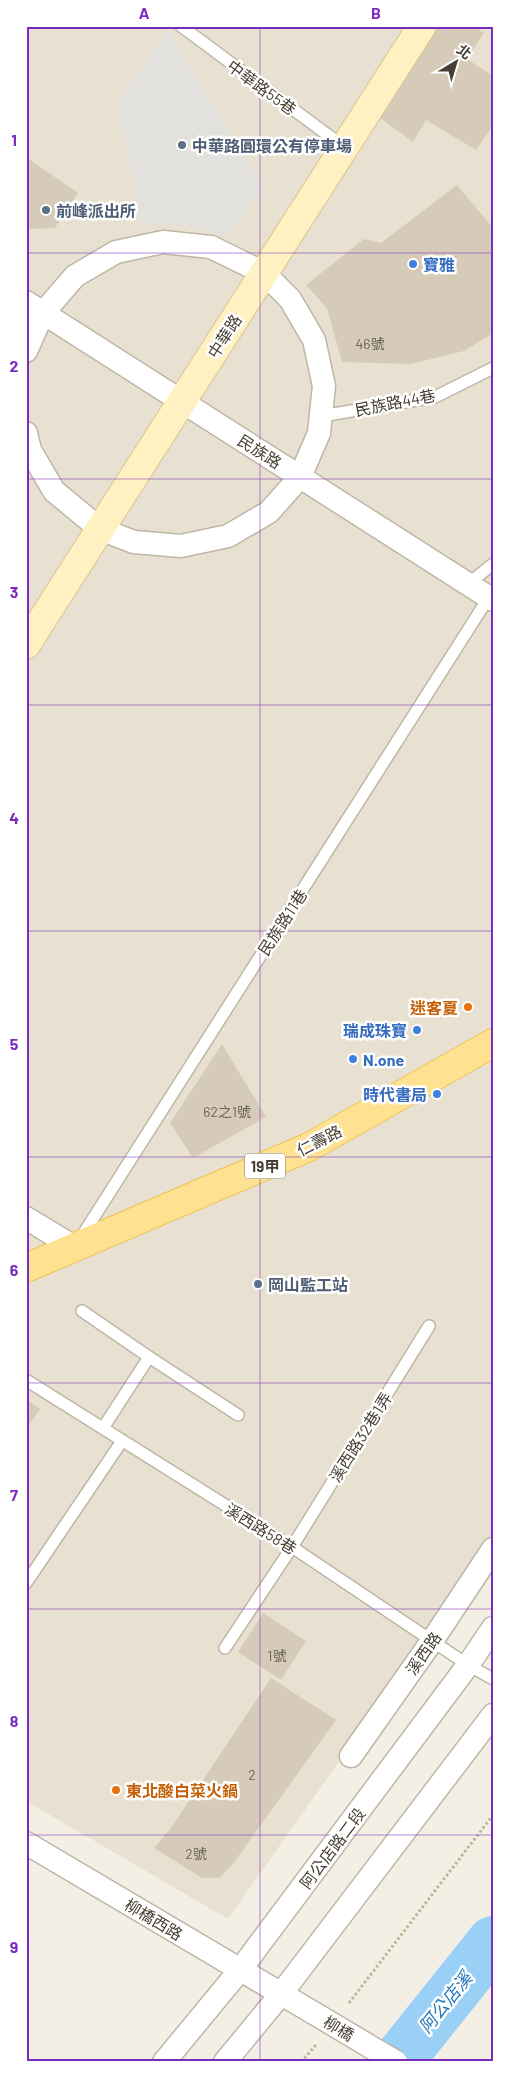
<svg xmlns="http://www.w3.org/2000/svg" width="519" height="2088" font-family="Barlow,'Noto Sans TC',sans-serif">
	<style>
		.residential { fill: #e8e1d1 }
		.parking { fill: #e3e1dd }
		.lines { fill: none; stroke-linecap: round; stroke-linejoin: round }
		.river { stroke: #9acff6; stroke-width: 52 }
		.building { fill: #d6cbb8 }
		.lane-casing { stroke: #bfb7a6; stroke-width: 14 }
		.street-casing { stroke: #bfb7a6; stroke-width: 25 }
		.secondary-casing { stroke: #d7c58f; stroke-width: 30 }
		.primary-casing { stroke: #edc358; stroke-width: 30 }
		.path { stroke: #c2b396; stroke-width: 3; stroke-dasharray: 2.5 2.5; stroke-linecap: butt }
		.lane { stroke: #fff; stroke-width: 11 }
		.street { stroke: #fff; stroke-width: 22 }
		.secondary { stroke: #fff1c2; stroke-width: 28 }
		.primary { stroke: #ffe291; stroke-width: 28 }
		.street-bridge-casing { stroke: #bfb7a6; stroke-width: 25; stroke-linecap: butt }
		.street-bridge { stroke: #fff; stroke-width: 22 }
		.grid { fill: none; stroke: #7b2cbf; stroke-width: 1; stroke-opacity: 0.55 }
		.service-dot { fill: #5c6f8a; stroke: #fff; stroke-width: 2 }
		.shop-dot { fill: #3f7fe0; stroke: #fff; stroke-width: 2 }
		.food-dot { fill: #e8710a; stroke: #fff; stroke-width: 2 }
		.labels { text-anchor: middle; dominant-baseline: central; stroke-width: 5; stroke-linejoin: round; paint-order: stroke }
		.number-label { font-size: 14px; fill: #6a6254 }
		.shield { fill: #fff; stroke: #7e7970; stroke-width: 1 }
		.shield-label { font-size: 15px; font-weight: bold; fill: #463f33 }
		.street-label { font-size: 16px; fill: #463f33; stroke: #fff }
		.service-label { font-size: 16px; font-weight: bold; fill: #4e5e75; stroke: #fff; text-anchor: start }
		.shop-label { font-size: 16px; font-weight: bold; fill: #366cbe; stroke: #fff; text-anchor: start }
		.food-label { font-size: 16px; font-weight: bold; fill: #c56008; stroke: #fff; text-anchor: end }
		.water-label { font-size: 18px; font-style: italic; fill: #2478ba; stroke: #fff }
		.neatline { fill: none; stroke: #7b2cbf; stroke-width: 2 }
		.grid-label { font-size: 16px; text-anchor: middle; font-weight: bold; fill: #7b2cbf }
	</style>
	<rect width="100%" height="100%" fill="#f3efe4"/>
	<!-- residential -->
	<polygon class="residential" points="26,26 493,26 493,1543 228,1919 26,1801"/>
	<!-- parking -->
	<polygon class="parking" points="168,31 263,187 228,236 171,223 143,225 117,102"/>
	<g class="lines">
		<!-- river -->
		<polyline class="river" points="397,2062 493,1942"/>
	</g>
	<!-- building -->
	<g class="building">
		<polygon points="431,26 473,26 484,33 467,59 493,76 493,125 476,150 426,120 413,142 375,114"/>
		<polygon points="26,157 78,193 55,228 26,229"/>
		<polygon points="457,185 493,228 493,333 464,351 411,364 342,362 327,308 306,285 364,239 381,243"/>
		<polygon points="222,1044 266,1117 193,1158 170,1123"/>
		<polygon points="26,1399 40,1409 26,1429"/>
		<polygon points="263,1613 306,1641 281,1680 238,1652"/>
		<polygon points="271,1678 336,1720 232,1865 219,1878 202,1878 154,1848 171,1828"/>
	</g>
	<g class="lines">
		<!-- lane casing -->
		<g class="lane-casing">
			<g id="lane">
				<polyline points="181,26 344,147"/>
				<polyline points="321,416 435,397 493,368"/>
				<polyline points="468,584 493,564"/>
				<polyline points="80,1239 489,597"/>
				<polyline points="82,1311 149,1357"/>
				<polyline points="26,1380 292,1547 468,1665 493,1679"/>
				<polyline points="103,1428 149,1357 238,1415"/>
				<polyline points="26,1583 122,1441"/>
				<polyline points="225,1648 292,1547 429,1326"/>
			</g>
		</g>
		<!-- street casing -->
		<g class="street-casing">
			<g id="street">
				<polyline points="26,302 493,600"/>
				<polyline points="26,351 43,313 75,276 116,252 163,242 211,247 264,273 290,299 314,340 324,386 319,433 300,477 269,512 228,536 181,546 134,542 100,529 54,491 30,450 26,433"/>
				<polyline points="26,1218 74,1247"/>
				<polyline points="351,1756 432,1641 493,1549"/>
				<polyline points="26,1843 312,2012"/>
				<polyline points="164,2062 240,1970 468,1665 493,1628"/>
				<polyline points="225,2062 281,1994 493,1715"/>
			</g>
		</g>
		<!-- secondary casing -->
		<g class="secondary-casing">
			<polyline id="secondary" points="26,645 422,26"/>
		</g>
		<!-- primary casing -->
		<g class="primary-casing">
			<polyline id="primary" points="26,1268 309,1147 493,1043"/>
		</g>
		<!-- path -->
		<g class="path">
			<polyline points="349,2003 493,1815"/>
			<polyline points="301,2062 316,2045"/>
		</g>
		<!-- lane -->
		<use href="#lane" class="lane"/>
		<!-- street -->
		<use href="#street" class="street"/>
		<!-- secondary -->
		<use href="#secondary" class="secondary"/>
		<!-- primary -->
		<use href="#primary" class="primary"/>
		<!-- street-bridge casing -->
		<g class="street-bridge-casing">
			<polyline id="street-bridge" points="312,2012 396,2062"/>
		</g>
		<!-- street-bridge -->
		<use href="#street-bridge" class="street-bridge"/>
	</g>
	<!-- grid -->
	<path class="grid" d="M260 26V2062M26 253H493M26 479H493M26 705H493M26 931H493M26 1157H493M26 1383H493M26 1609H493M26 1835H493"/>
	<!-- markers -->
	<g class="service-dot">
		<circle cx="182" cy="145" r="5"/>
		<circle cx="46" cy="210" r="5"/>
		<circle cx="258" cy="1284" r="5"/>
	</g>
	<g class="shop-dot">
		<circle cx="413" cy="264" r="5"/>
		<circle cx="417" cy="1030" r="5"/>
		<circle cx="353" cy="1059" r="5"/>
		<circle cx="437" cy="1094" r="5"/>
	</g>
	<g class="food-dot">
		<circle cx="468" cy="1007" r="5"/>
		<circle cx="116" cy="1790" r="5"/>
	</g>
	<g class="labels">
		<!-- number labels -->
		<g class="number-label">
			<text x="370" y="343">46號</text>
			<text x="227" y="1111">62之1號</text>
			<text x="277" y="1655">1號</text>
			<text x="252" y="1774">2</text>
			<text x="196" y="1853">2號</text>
		</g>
		<!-- shield labels -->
		<rect class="shield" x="245" y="1153.5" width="40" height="25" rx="4"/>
		<g class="shield-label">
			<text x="265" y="1166">19甲</text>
		</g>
		<!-- street labels -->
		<g class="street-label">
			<text transform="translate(262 87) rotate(36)">中華路55巷</text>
			<text transform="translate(224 336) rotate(-57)">中華路</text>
			<text transform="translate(395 402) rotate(-11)">民族路44巷</text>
			<text transform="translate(260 451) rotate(33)">民族路</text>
			<text transform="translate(282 922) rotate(-57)">民族路11巷</text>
			<text transform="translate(319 1140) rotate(-27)">仁壽路</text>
			<text transform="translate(360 1437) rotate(-58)">溪西路32巷1弄</text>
			<text transform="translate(261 1528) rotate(32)">溪西路58巷</text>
			<text transform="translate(423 1653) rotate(-55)">溪西路</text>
			<text transform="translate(332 1848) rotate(-53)">阿公店路二段</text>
			<text transform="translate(154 1919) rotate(31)">柳橋西路</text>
			<text transform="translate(339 2028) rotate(31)">柳橋</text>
		</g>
		<!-- service labels -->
		<g class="service-label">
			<text x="192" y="145">中華路圓環公有停車場</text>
			<text x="56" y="210">前峰派出所</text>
			<text x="268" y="1284">岡山監工站</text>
		</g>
		<!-- shop labels -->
		<g class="shop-label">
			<text x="423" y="264">寶雅</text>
			<text x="407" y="1030" text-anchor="end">瑞成珠寶</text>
			<text x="363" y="1059">N.one</text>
			<text x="427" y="1094" text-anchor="end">時代書局</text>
		</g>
		<!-- food labels -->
		<g class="food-label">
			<text x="458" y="1007">迷客夏</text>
			<text x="126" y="1790" text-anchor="start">東北酸白菜火鍋</text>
		</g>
		<!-- water labels -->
		<g class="water-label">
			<text transform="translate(445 2002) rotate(-51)">阿公店溪</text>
		</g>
	</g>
	<!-- border -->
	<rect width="519" height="2088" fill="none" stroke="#ffffff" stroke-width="55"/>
	<!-- north arrow -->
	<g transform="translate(456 62) rotate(38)" stroke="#ffffff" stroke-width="4" paint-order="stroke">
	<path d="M0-4L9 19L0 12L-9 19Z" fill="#463f33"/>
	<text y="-8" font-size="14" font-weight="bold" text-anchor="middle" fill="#463f33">北</text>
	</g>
	<rect x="28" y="28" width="464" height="2032" class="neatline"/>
	<g class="grid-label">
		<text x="144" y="19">A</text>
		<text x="376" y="19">B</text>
		<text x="14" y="146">1</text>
		<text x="14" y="372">2</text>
		<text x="14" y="598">3</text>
		<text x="14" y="824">4</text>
		<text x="14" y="1050">5</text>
		<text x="14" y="1276">6</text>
		<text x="14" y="1501">7</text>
		<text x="14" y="1727">8</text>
		<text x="14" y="1953">9</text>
	</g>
</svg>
